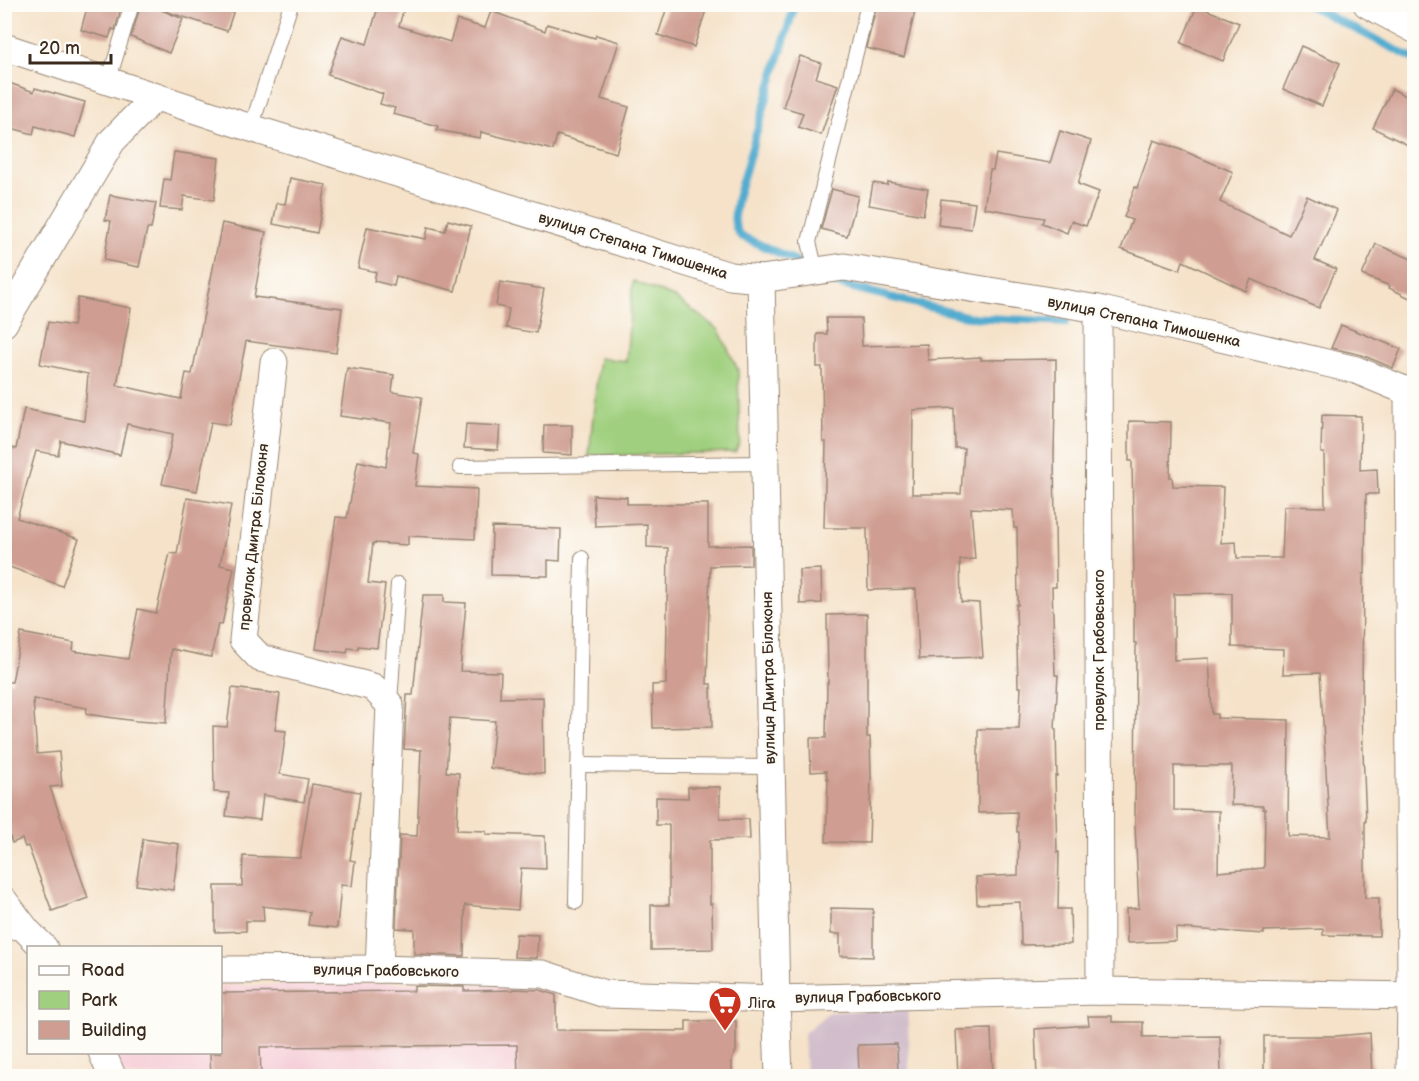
<svg xmlns="http://www.w3.org/2000/svg" width="1419" height="1081" font-family="'Balsamiq Sans',sans-serif">
	<style>
		.built { fill: #f6cfd9 }
		.industrial { fill: #d1bdcb }
		.green { fill: #a0d07f; stroke: #6e7d4e; stroke-width: 1.5 }
		.lines { fill: none; stroke-linecap: round; stroke-linejoin: round }
		.stream { stroke: #52accf; stroke-width: 8 }
		.building { fill: #cf9d91; fill-rule: evenodd }
		.lane-casing { stroke: #988674; stroke-width: 16 }
		.street-casing { stroke: #988674; stroke-width: 29 }
		.lane { stroke: #fff; stroke-width: 14 }
		.street { stroke: #fff; stroke-width: 27 }
		.labels { text-anchor: middle; dominant-baseline: central; stroke-width: 5; stroke-linejoin: round; paint-order: stroke }
		.street-label { font-size: 15px; fill: #3b2a1e; stroke: #fdfcf7 }
		.poi-label { font-size: 15px; fill: #3b2a1e; stroke: #fdfcf7; text-anchor: start }
	</style>
	<rect width="100%" height="100%" fill="#fdfcf7"/>
	<filter id="ink" filterUnits="userSpaceOnUse"><feTurbulence type="fractalNoise" baseFrequency=".0167" numOctaves="2"/><feDisplacementMap in="SourceGraphic" scale="12" xChannelSelector="R" yChannelSelector="G"/><feConvolveMatrix kernelMatrix="1 2 1 2 8 2 1 2 1" color-interpolation-filters="sRGB"/></filter>
	<filter id="wash" filterUnits="userSpaceOnUse"><feTurbulence type="fractalNoise" baseFrequency=".008" numOctaves="4" result="noise"/><feDisplacementMap in="SourceGraphic" scale="24" xChannelSelector="R" yChannelSelector="G"/><feGaussianBlur stdDeviation="1.35" result="paint"/><feColorMatrix in="noise" values="0 0 0 0 0 0 0 0 0 0 0 0 0 0 0 0 0 1.4 0 .05"/><feComposite in="paint" operator="in"/></filter>
	<g filter="url(#wash)">
		<rect width="100%" height="100%" fill="#f5e2c9"/>
		<!-- built -->
		<polygon class="built" points="401,983 556,988 556,1076 116,1076 110,1053 220,1052 221,986"/>
		<!-- industrial -->
		<polygon class="industrial" points="908,1009 909,1076 806,1076 804,1033 829,1012"/>
		<!-- green -->
		<polygon class="green" points="633,281 674,297 719,330 738,370 740,443 735,452 589,456 599,358 626,361"/>
		<g class="lines">
			<!-- stream -->
			<g class="stream">
				<path d="M795 4 737 198C735 212 731 225 741 236L803 264"/>
				<polyline points="1306,4 1414,59"/>
				<polyline points="834,283 969,317 1066,322"/>
			</g>
		</g>
		<g id="blocks">
			<!-- building -->
			<g class="building">
				<polygon points="88,4 122,4 115,30 112,29 109,38 81,30"/>
				<polygon points="141,4 147,4 183,19 169,53 131,37"/>
				<polygon points="160,4 236,4 227,31 159,9"/>
				<polygon points="379,4 405,4 399,26 450,42 457,20 485,28 491,11 545,31 547,24 595,38 596,35 619,42 601,99 629,107 616,153 557,135 553,150 481,132 480,138 437,130 438,126 393,114 395,108 380,104 383,94 328,75 342,36 367,44"/>
				<polygon points="668,4 708,4 694,47 658,35"/>
				<polygon points="877,4 888,4 915,11 904,57 866,48"/>
				<polygon points="1197,6 1239,23 1223,61 1181,43"/>
				<polygon points="1301,46 1340,63 1322,106 1283,89"/>
				<polygon points="800,56 821,63 816,78 838,85 821,135 798,127 803,113 783,107"/>
				<polygon points="4,81 34,92 35,88 85,102 75,137 35,126 33,134 4,126"/>
				<polygon points="1392,89 1414,100 1414,148 1373,128"/>
				<polygon points="1060,131 1091,141 1078,184 1099,192 1086,226 1071,221 1067,233 1042,223 1044,218 984,208 990,170 993,170 996,154 1050,163"/>
				<polygon points="1154,140 1184,151 1233,172 1220,202 1289,235 1307,196 1337,210 1315,260 1336,269 1319,308 1251,279 1246,291 1183,261 1180,270 1121,249 1132,220 1124,217 1135,187 1137,188"/>
				<polygon points="174,152 219,158 214,200 184,196 182,210 160,208 164,179 170,180"/>
				<polygon points="290,178 326,185 317,233 273,224 277,203 285,204"/>
				<polygon points="888,182 928,189 923,215 869,205 873,183 887,185"/>
				<polygon points="832,189 858,196 847,236 821,229"/>
				<polygon points="110,195 156,203 151,229 147,229 139,267 104,260 111,221 105,220"/>
				<polygon points="941,199 975,203 971,229 938,225"/>
				<polygon points="448,220 471,226 455,291 396,276 394,286 374,281 376,272 358,268 367,227 426,239 428,227 445,231"/>
				<polygon points="222,223 266,232 254,297 342,308 336,353 246,341 230,425 211,422 197,491 162,484 173,434 127,424 120,455 61,441 58,455 36,451 17,518 79,539 62,586 4,565 4,446 16,449 24,409 84,421 88,374 40,364 48,322 73,326 78,298 131,308 117,385 181,399 186,373 192,374"/>
				<polygon points="1376,244 1414,260 1414,300 1389,288 1390,286 1362,275"/>
				<polygon points="500,282 544,289 536,333 506,328 509,309 496,306"/>
				<path d="M826 318H861L862 346 927 344 928 360 981 357V360L1056 359V400H1055L1054 456 1056 587H1052L1055 675H1058L1055 729H1056L1057 776H1055L1057 852H1059L1058 909H1070L1071 944 1021 945 1020 902 977 904 976 877 1018 875 1019 832H1017V812L978 813V729H1019L1021 687H1018L1016 605H1018L1017 528H1014L1013 510 971 508 975 559 960 560 961 602 979 603 983 657 919 659 916 589 868 590 867 528H824L826 442H823L822 367H817V334H827ZM954 408 955 448H964L961 494H912L913 410Z"/>
				<polygon points="1341,325 1401,349 1393,368 1362,355 1331,348"/>
				<polygon points="347,368 394,375 392,392 422,397 413,453 419,454 415,486 477,489 475,539 408,536 408,545 373,543 368,583 385,585 377,648 358,646 358,649 348,648 347,653 316,649 336,517 347,518 358,461 386,467 391,423 340,416"/>
				<path d="M1322 415 1361 416 1360 470 1377 469 1378 494H1366L1365 574H1363L1362 699 1363 752 1366 821H1365V898H1379V936L1323 935V929L1264 931V934L1176 928V941L1127 943 1126 909 1139 908 1135 825 1136 643H1134V583L1132 461H1129V421L1171 422 1170 477H1172L1173 486 1223 487 1221 543 1236 542 1237 558H1282L1284 506 1325 507 1324 453H1321ZM1232 593V647L1284 649 1283 674 1320 673 1330 837 1288 836 1289 720 1217 718V714H1212L1209 658 1174 660V594ZM1174 766H1232L1231 805 1263 806V809H1265L1264 868 1218 872 1219 811 1174 810Z"/>
				<polygon points="466,424 500,426 498,450 464,448"/>
				<polygon points="544,425 572,425 572,455 543,453"/>
				<polygon points="593,495 627,497 627,504 708,504 708,546 751,545 751,565 710,566 707,684 711,684 712,727 653,728 652,685 666,684 668,548 647,547 647,524 595,526"/>
				<polygon points="187,498 231,505 220,565 234,568 222,625 218,624 211,657 171,649 166,723 136,721 86,714 87,708 33,699 37,754 59,752 62,786 50,787 88,898 52,911 28,846 25,847 22,839 12,843 4,821 4,682 12,682 21,633 74,643 73,651 128,659 138,609 156,613 170,553 177,554"/>
				<polygon points="492,527 561,529 560,561 548,560 548,576 491,575"/>
				<polygon points="821,569 822,603 800,604 799,570"/>
				<polygon points="423,595 444,595 444,602 466,603 460,671 501,672 500,698 543,697 544,774 490,768 495,721 450,718 446,772 459,773 457,830 486,831 486,834 545,836 546,869 521,868 518,910 465,905 464,956 414,954 414,929 396,928 400,835 417,836 421,750 404,749 407,695 413,695"/>
				<polygon points="867,614 867,737 870,737 871,778 869,843 826,842 828,779 827,779 826,771 811,772 810,738 826,738 827,683 828,683 827,615"/>
				<polygon points="232,688 280,694 275,730 286,731 280,774 308,779 304,802 263,795 260,820 226,816 229,793 214,792 213,726 227,727"/>
				<polygon points="312,784 360,792 350,860 355,861 352,886 341,885 337,928 308,925 310,912 263,906 264,921 246,921 246,931 215,932 215,886 242,886 243,856 300,858"/>
				<polygon points="688,787 720,787 720,819 749,819 750,839 710,840 710,904 712,904 713,949 651,950 651,905 669,905 669,825 656,825 656,797 688,798"/>
				<polygon points="143,839 179,844 173,890 136,885"/>
				<polygon points="831,908 873,909 873,957 840,956 840,934 831,934"/>
				<polygon points="516,934 538,935 537,958 514,957"/>
				<polygon points="414,986 464,987 464,991 513,990 513,989 540,990 556,995 556,1030 686,1031 686,1021 736,1021 736,1051 732,1059 732,1077 518,1077 517,1045 260,1047 261,1077 211,1077 210,1053 220,1053 220,993 414,991"/>
				<polygon points="1088,1016 1112,1016 1112,1022 1143,1022 1143,1037 1220,1036 1221,1075 1037,1077 1035,1029 1089,1025"/>
				<polygon points="991,1029 993,1077 958,1077 956,1030"/>
				<polygon points="1370,1033 1372,1077 1329,1077 1328,1070 1264,1071 1264,1036 1336,1036"/>
				<polygon points="897,1044 898,1075 859,1076 858,1045"/>
			</g>
		</g>
	</g>
	<g filter="url(#ink)">
		<use href="#blocks" fill-opacity="0" stroke="#988674" stroke-width="1.5"/>
		<g class="lines">
			<!-- lane casing -->
			<g class="lane-casing">
				<g id="lane">
					<polyline points="108,82 132,4"/>
					<polyline points="251,128 291,4"/>
					<polyline points="816,271 809,242 868,4"/>
					<polyline points="460,467 765,463"/>
					<polyline points="390,703 398,584"/>
					<polyline points="578,765 771,767"/>
					<polyline points="576,902 582,558"/>
					<polyline points="4,933 27,931"/>
				</g>
			</g>
			<!-- street casing -->
			<g class="street-casing">
				<g id="street">
					<polyline points="1367,4 1414,29"/>
					<polyline points="4,47 251,128 730,276 761,279 844,267 1098,309 1356,370 1414,394"/>
					<polyline points="761,279 776,999 779,1076"/>
					<polyline points="1098,309 1100,991"/>
					<polyline points="4,323 112,141 155,97"/>
					<polyline points="274,362 243,640 260,658 373,687 390,705 379,969"/>
					<polyline points="1408,391 1411,996 1410,1076"/>
					<polyline points="4,901 27,931 44,948"/>
					<polyline points="220,970 379,969 543,974 605,994 776,999 1100,991 1414,996"/>
					<polyline points="102,1052 112,1076"/>
				</g>
			</g>
			<!-- lane -->
			<use href="#lane" class="lane"/>
			<!-- street -->
			<use href="#street" class="street"/>
		</g>
	</g>
	<!-- icons -->
	<defs>
		<g id="supermarket-pin" transform="scale(1.725)"><path d="M0 17L-7.5 6A9.5 9.5 0 1 1 7.5 6Z" fill="#c8321e" stroke="#fdfcf7"/><path d="M-6-5.5h2.5l.6 2H6L4.5 2H-2.5L-4.4-4H-6ZM-1.5 3.2a1.3 1.3 0 1 0 .1 0ZM3 3.2a1.3 1.3 0 1 0 .1 0Z" fill="#fff"/></g>
	</defs>
	<g fill-rule="evenodd">
		<use href="#supermarket-pin" x="725" y="1003"/>
	</g>
	<g class="labels">
		<!-- street labels -->
		<g class="street-label">
			<text transform="translate(633 246) rotate(17)">вулиця Степана Тимошенка</text>
			<text transform="translate(1144 322) rotate(12)">вулиця Степана Тимошенка</text>
			<text transform="translate(254 537) rotate(-84)">провулок Дмитра Білоконя</text>
			<text transform="translate(1099 650) rotate(-90)">провулок Грабовського</text>
			<text transform="translate(769 678) rotate(-91)">вулиця Дмитра Білоконя</text>
			<text transform="translate(386 971) rotate(1)">вулиця Грабовського</text>
			<text transform="translate(868 997) rotate(-1)">вулиця Грабовського</text>
		</g>
		<!-- poi labels -->
		<g class="poi-label">
			<text x="748" y="1003">Ліга</text>
		</g>
	</g>
	<!-- margin -->
	<rect width="1419" height="1081" fill="none" stroke="#fdfcf7" stroke-width="24"/>
	<!-- legend -->
	<rect x="27" y="946" width="195" height="108" fill="#fdfcf7" stroke="#afa8a0" stroke-width="1.5"/>
	<rect x="39" y="966" width="30" height="9" fill="#ffffff" stroke="#afa8a0" stroke-width="1.5"/>
	<text x="81" y="976" font-size="18" fill="#3b2a1e">Road</text>
	<rect x="39" y="991" width="30" height="18" fill="#a0d07f" stroke="#afa8a0" stroke-width="1.5"/>
	<text x="81" y="1006" font-size="18" fill="#3b2a1e">Park</text>
	<rect x="39" y="1021" width="30" height="18" fill="#cf9d91" stroke="#afa8a0" stroke-width="1.5"/>
	<text x="81" y="1036" font-size="18" fill="#3b2a1e">Building</text>
	<!-- scale -->
	<path d="M30 54v9h81v-9" fill="none" stroke="#3b2a1e" stroke-width="3"/>
	<text x="39" y="54" font-size="18" fill="#3b2a1e" stroke="#fdfcf7" stroke-width="4.5" paint-order="stroke">20 m</text>
</svg>
